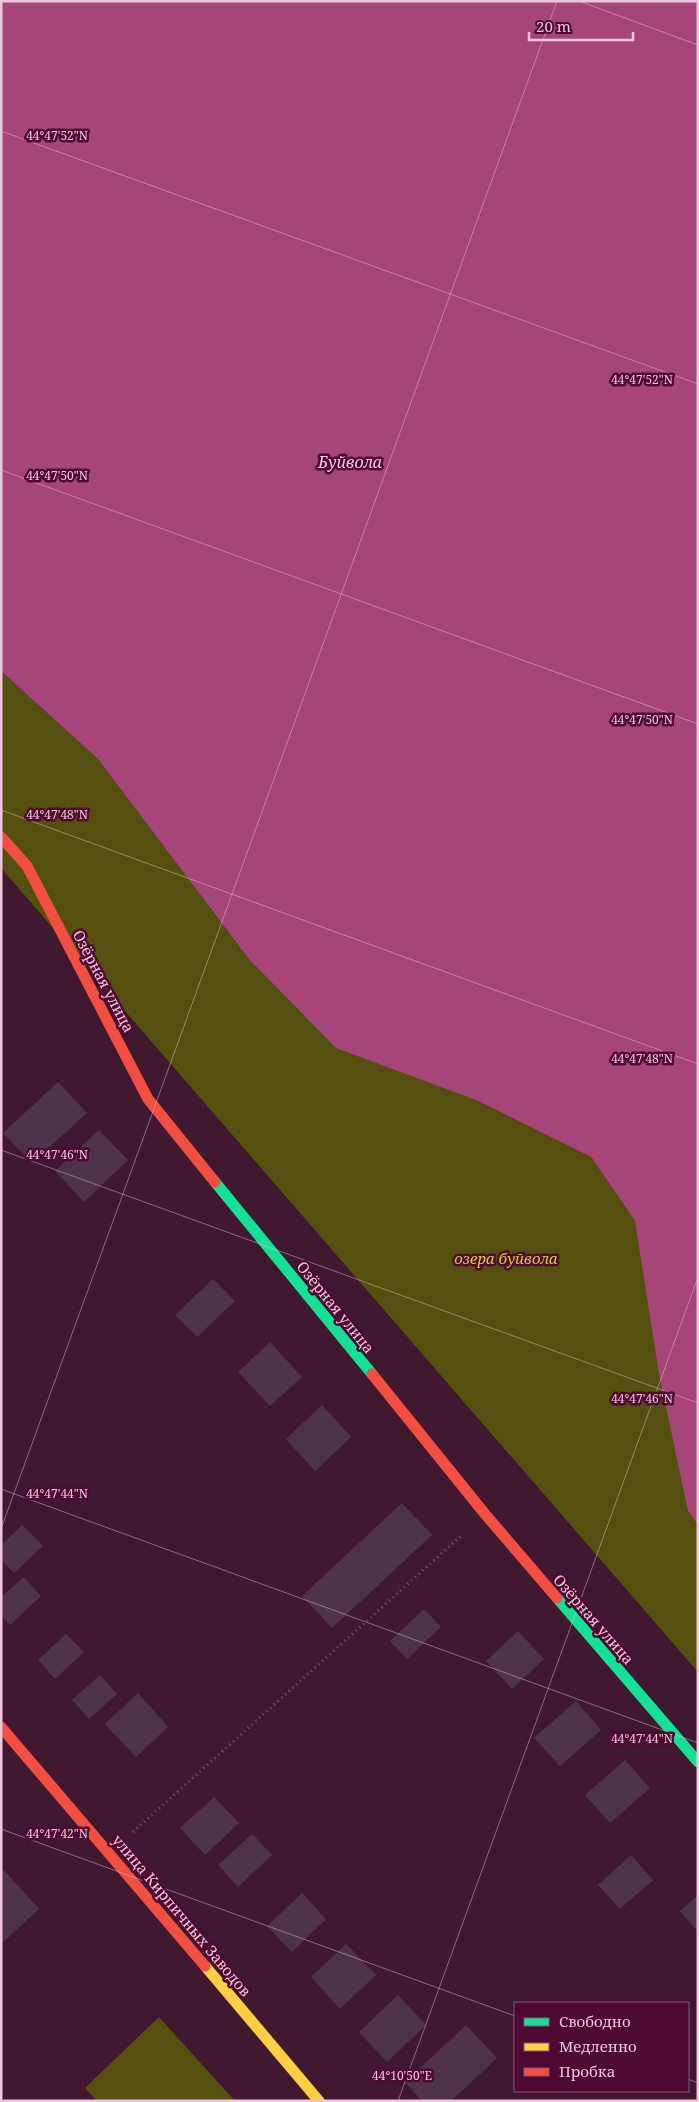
<svg xmlns="http://www.w3.org/2000/svg" width="699" height="2102" font-family="'Noto Serif',serif">
	<style>
		.green { fill: #565010 }
		.water { fill: #a5457a }
		.building { fill: #4f3347 }
		.lines { fill: none; stroke-linecap: round; stroke-linejoin: round }
		.path { stroke: #5f616f; stroke-width: 3; stroke-dasharray: 1 4; stroke-linecap: butt }
		.fast { stroke: #16e098; stroke-width: 11 }
		.slow { stroke: #ffcf43; stroke-width: 11 }
		.jam { stroke: #f24e42; stroke-width: 11 }
		.ticks { fill: none; stroke: #f0c6da; stroke-width: 1; stroke-opacity: 0.45 }
		.labels { text-anchor: middle; dominant-baseline: central; stroke-width: 5; stroke-linejoin: round; paint-order: stroke }
		.street-label { font-size: 15px; fill: #f0c6da; stroke: #4f0a34 }
		.park-label { font-size: 15px; font-style: italic; fill: #d4d21a; stroke: #4f0a34 }
		.water-label { font-size: 16px; font-style: italic; fill: #fcc5df; stroke: #4f0a34 }
		.ticks-label { font-size: 12px; text-anchor: middle; fill: #f0c6da; stroke: #4f0a34; stroke-width: 5; stroke-linejoin: round; paint-order: stroke }
	</style>
	<rect width="100%" height="100%" fill="#401930"/>
	<!-- green -->
	<g class="green">
		<polygon points="1,671 98,759 248,958 476,1100 591,1157 635,1221 688,1511 698,1525 698,1672 1,868"/>
		<polygon points="159,2017 235,2101 97,2101 85,2088"/>
	</g>
	<!-- water -->
	<polygon class="water" points="1,1 698,1 698,1525 688,1511 659,1374 635,1221 591,1157 476,1100 336,1048 248,958 98,759 1,671"/>
	<!-- building -->
	<g class="building">
		<polygon points="58,1082 87,1113 32,1163 3,1133"/>
		<polygon points="99,1130 128,1160 84,1202 55,1171"/>
		<polygon points="213,1279 235,1301 197,1337 175,1315"/>
		<polygon points="270,1342 302,1377 270,1406 238,1372"/>
		<polygon points="322,1405 351,1437 315,1471 286,1439"/>
		<polygon points="402,1503 432,1535 332,1628 302,1596"/>
		<polygon points="22,1525 43,1546 14,1573 1,1560 1,1545"/>
		<polygon points="24,1577 41,1596 10,1625 1,1615 1,1597"/>
		<polygon points="424,1609 441,1627 407,1659 390,1641"/>
		<polygon points="518,1631 544,1659 512,1689 486,1661"/>
		<polygon points="66,1634 84,1652 55,1679 38,1660"/>
		<polygon points="100,1675 117,1694 89,1719 72,1700"/>
		<polygon points="138,1693 168,1727 136,1757 105,1724"/>
		<polygon points="576,1701 601,1730 560,1766 534,1738"/>
		<polygon points="625,1760 650,1788 610,1823 585,1795"/>
		<polygon points="214,1797 239,1823 205,1855 180,1828"/>
		<polygon points="252,1834 272,1855 238,1887 218,1865"/>
		<polygon points="631,1855 653,1880 620,1909 598,1885"/>
		<polygon points="1,1867 39,1909 1,1944"/>
		<polygon points="302,1893 326,1919 292,1952 267,1926"/>
		<polygon points="698,1895 698,1932 680,1911"/>
		<polygon points="346,1944 376,1975 340,2009 311,1977"/>
		<polygon points="398,1995 426,2025 387,2062 359,2032"/>
		<polygon points="466,2025 497,2058 451,2101 422,2101 405,2082"/>
	</g>
	<g class="lines">
		<!-- path -->
		<polyline class="path" points="133,1832 462,1535"/>
		<!-- fast -->
		<g class="fast">
			<polyline points="215,1182 372,1374"/>
			<polyline points="557,1598 698,1762"/>
		</g>
		<!-- slow -->
		<polyline class="slow" points="205,1966 319,2101"/>
		<!-- jam -->
		<g class="jam">
			<polyline points="1,837 27,866 148,1099 215,1182"/>
			<polyline points="372,1374 485,1514 557,1598"/>
			<polyline points="1,1727 205,1966"/>
		</g>
	</g>
	<!-- ticks -->
	<path class="ticks" d="M579 1 698 45M1 131 698 384M1 470 698 724M1 810 698 1064M1 1150 698 1403M1 1489 698 1743M1 1529 557 1M1 1829 515 2016M688 2079 698 2083M398 2101 698 1277"/>
	<g class="labels">
		<!-- street labels -->
		<g class="street-label">
			<text transform="translate(104 981) rotate(62)">Озёрная улица</text>
			<text transform="translate(336 1307) rotate(51)">Озёрная улица</text>
			<text transform="translate(594 1619) rotate(49)">Озёрная улица</text>
			<text transform="translate(182 1915) rotate(50)">улица Кирпичных Заводов</text>
		</g>
		<!-- park labels -->
		<g class="park-label">
			<text x="506" y="1258">озера буйвола</text>
		</g>
		<!-- water labels -->
		<g class="water-label">
			<text x="350" y="462">Буйвола</text>
		</g>
	</g>
	<g class="ticks-label">
		<text x="57" y="140">44°47'52"N</text>
		<text x="642" y="384">44°47'52"N</text>
		<text x="57" y="480">44°47'50"N</text>
		<text x="642" y="724">44°47'50"N</text>
		<text x="57" y="819">44°47'48"N</text>
		<text x="642" y="1063">44°47'48"N</text>
		<text x="57" y="1159">44°47'46"N</text>
		<text x="642" y="1403">44°47'46"N</text>
		<text x="57" y="1498">44°47'44"N</text>
		<text x="642" y="1743">44°47'44"N</text>
		<text x="57" y="1838">44°47'42"N</text>
		<text x="402" y="2080">44°10'50"E</text>
	</g>
	<!-- border -->
	<rect width="699" height="2102" fill="none" stroke="#f0c6da" stroke-width="5"/>
	<!-- legend -->
	<rect x="514" y="2002" width="175" height="90" fill="#4f0a34" stroke="#8f5576"/>
	<rect x="524" y="2018" width="25" height="8" fill="#16e098" stroke="#8f5576"/>
	<text x="559" y="2027" font-size="15" fill="#f0c6da">Свободно</text>
	<rect x="524" y="2043" width="25" height="8" fill="#ffcf43" stroke="#8f5576"/>
	<text x="559" y="2052" font-size="15" fill="#f0c6da">Медленно</text>
	<rect x="524" y="2068" width="25" height="8" fill="#f24e42" stroke="#8f5576"/>
	<text x="559" y="2077" font-size="15" fill="#f0c6da">Пробка</text>
	<!-- scale -->
	<path d="M529 32v8h104v-8" fill="none" stroke="#f0c6da" stroke-width="2.5"/>
	<text x="536" y="32" font-size="15" fill="#f0c6da" stroke="#4f0a34" stroke-width="4" paint-order="stroke">20 m</text>
</svg>
